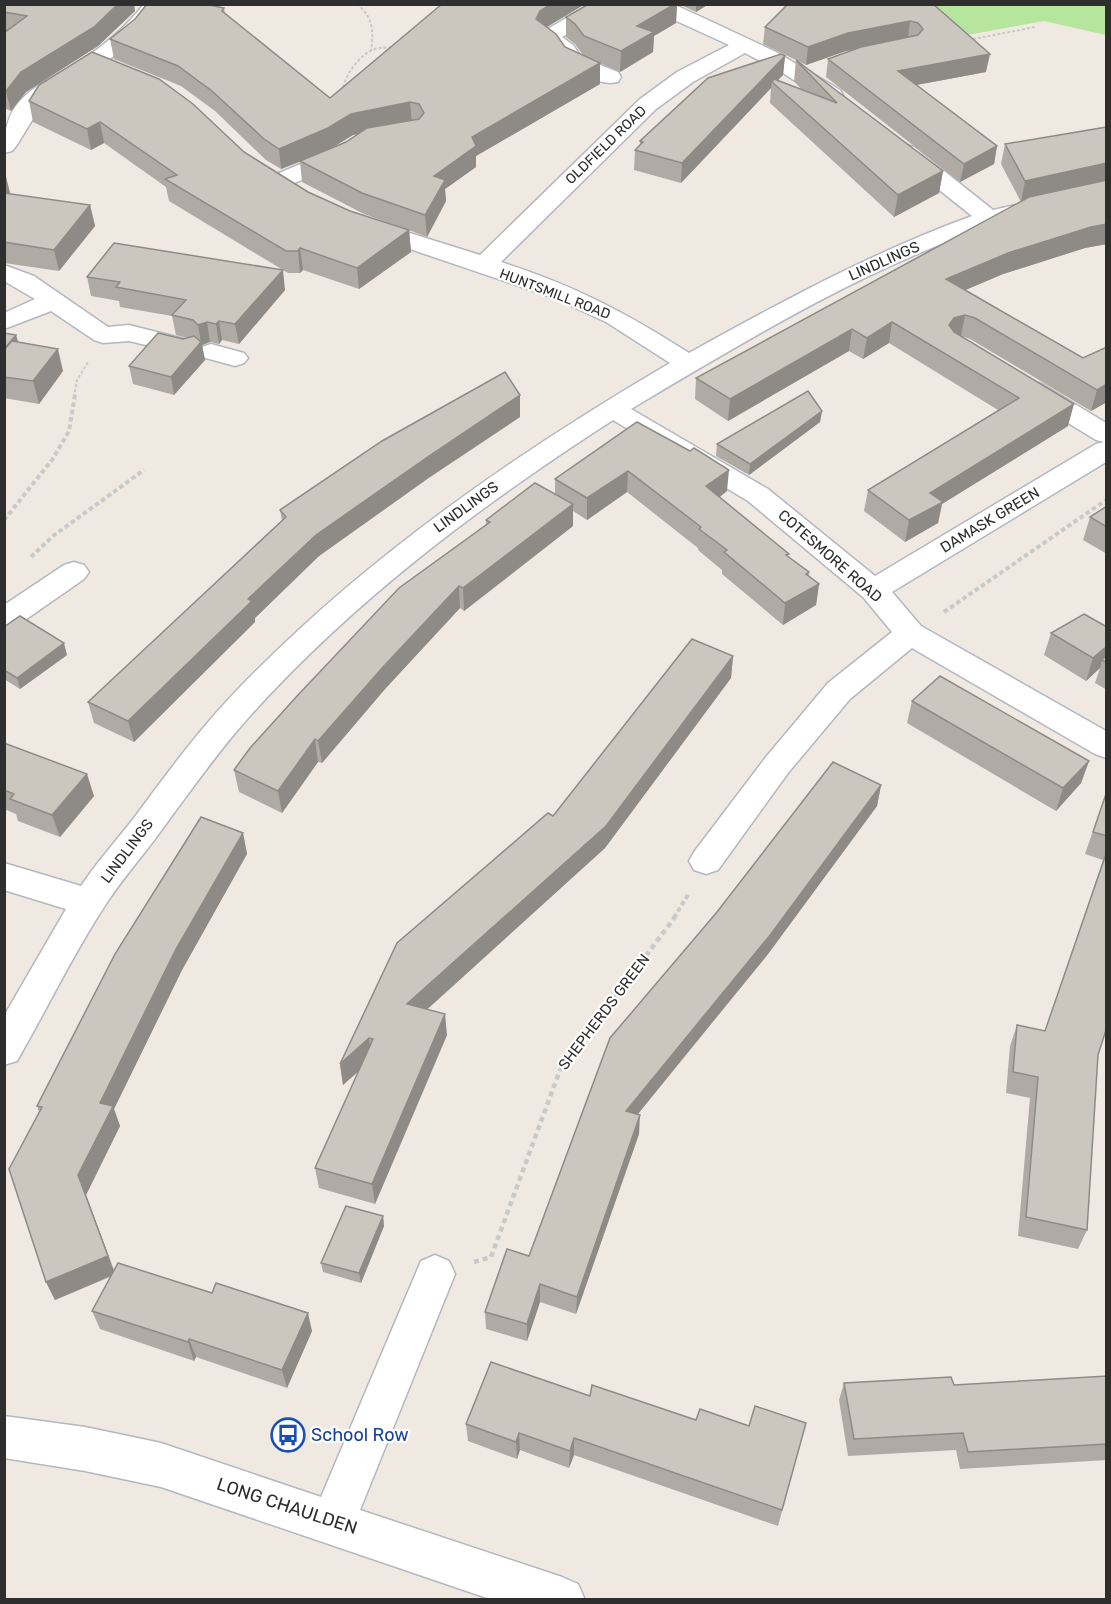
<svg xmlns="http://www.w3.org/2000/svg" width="1111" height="1604" font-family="Rubik,sans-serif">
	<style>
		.green { fill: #b6e59e }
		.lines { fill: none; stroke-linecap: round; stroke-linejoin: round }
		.minor-casing { stroke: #b4b7c1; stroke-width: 3 }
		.path-far2 { stroke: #c9c9c9; stroke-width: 2; stroke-dasharray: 3 2; stroke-linecap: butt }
		.path-far1 { stroke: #c9c9c9; stroke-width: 4; stroke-dasharray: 4.5 3; stroke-linecap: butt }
		.path { stroke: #c9c9c9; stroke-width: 4.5; stroke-dasharray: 5 4; stroke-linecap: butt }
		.minor { fill: #fff; fill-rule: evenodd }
		.wall { fill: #afaba4; fill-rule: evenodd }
		.shaded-wall { fill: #8e8b86 }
		.building { fill: #cbc7bf; stroke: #8e8b86; stroke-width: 1.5 }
		.labels { text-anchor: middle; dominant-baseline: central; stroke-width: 4.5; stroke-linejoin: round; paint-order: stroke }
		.far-street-label { font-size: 14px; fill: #2e2e2e; stroke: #fff }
		.street-label { font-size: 15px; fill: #2e2e2e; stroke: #fff }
		.near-transit-label { font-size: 18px; fill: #164399; stroke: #fff; text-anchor: start }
		.near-street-label { font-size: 18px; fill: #2e2e2e; stroke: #fff }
	</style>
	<rect width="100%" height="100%" fill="#efe9e1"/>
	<!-- green -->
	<polygon class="green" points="918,5 1106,5 1106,35 1044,21 956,37"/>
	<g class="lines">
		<!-- minor casing -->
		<g class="minor-casing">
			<g id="minor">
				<path d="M144 4H165L146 28 117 54 42 104 17 145 12 151 4 153C4 92 39 88 82 60 105 45 127 26 144 4Z"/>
				<polygon points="590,4 616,4 613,8 562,37 573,45 582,58 618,72 621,77 618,82 610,83 602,82 567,66 558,53 538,37 541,33"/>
				<path d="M645 4H673L708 20 776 52 840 90 843 95 840 100 832 101 824 100 783 73 745 53 693 82 656 109 501 262C573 285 625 312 689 353 781 302 873 252 972 216L898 157 895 152 898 147 906 145 914 147 993 210 1106 185V199C1070 206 1032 212 996 224 870 265 745 341 631 409L768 489 875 576 1096 444 1104 442 1096 440 1024 396 1020 390 1024 384 1033 382 1042 384 1106 423V462L892 592 921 626 1106 731V758L1095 754 912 648 850 699 788 773 718 870 706 874 694 870 689 861 694 852 766 757 828 683 892 632 863 597 748 501 613 420C481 505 354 600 249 717 215 755 186 797 155 839 139 860 121 881 106 904 73 954 47 1009 17 1061L4 1065V1016L66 909 4 890V863L81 886C97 862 116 841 134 818 167 773 201 727 240 687 366 557 515 454 670 363L606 322 554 298 360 232 356 227 360 222 368 220 480 255 640 99 677 72 729 45 648 8Z"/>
				<polygon points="341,147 349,149 352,154 349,159 288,186 280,188 272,186 268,181 272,176"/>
				<polygon points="4,265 34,276 108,327 129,325 196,342 200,347 196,352 187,355 129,341 103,343 94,340 51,311 4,329 4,313 35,299 4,281"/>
				<polygon points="211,344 244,353 248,358 244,363 235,366 202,357 198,352 202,347"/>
				<polygon points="74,562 84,565 89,572 84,579 15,627 4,630 4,605 64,565"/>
				<polygon points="435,1255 449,1261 455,1274 360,1510 562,1577 578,1584 585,1600 493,1600 161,1487 85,1471 4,1458 4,1416 85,1427 161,1443 321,1497 421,1261"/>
			</g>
		</g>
		<!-- path-far2 -->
		<g class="path-far2">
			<path d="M357 4C373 17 374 31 371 51"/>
			<polyline points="968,40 1035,27"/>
			<path d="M342 92C344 77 359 54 375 49 381 47 388 48 395 47"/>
			<polyline points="74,397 77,380 88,362"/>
		</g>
		<!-- path-far1 -->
		<g class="path-far1">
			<polyline points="4,520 52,460 69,431 75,395"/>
			<polyline points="31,557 53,536 144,470"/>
			<polyline points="944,612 1106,500"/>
			<polyline points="674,918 689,893"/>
		</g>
		<!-- path -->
		<polyline class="path" points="474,1262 491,1257 560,1070 675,917"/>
		<!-- minor -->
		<use href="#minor" class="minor"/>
	</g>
	<!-- wall -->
	<g class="wall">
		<polygon points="4,4 134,4 135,11 98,46 26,92 11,111 4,108 4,33 7,31 4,30"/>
		<path d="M585 4 547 27 565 47 583 55 575 44 566 37V17L589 4H677L676 23 654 36 653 52 620 72 600 63V84L476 156V167L445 189 446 201 427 237 409 230 411 252 359 289 303 270 300 273H288L169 201 166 187 104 143 91 150 33 122 29 101 244 152 308 192 350 211 403 228 364 214 302 182 300 162 281 169 266 160 215 111 181 86 114 59 110 39 224 8 225 14 330 98ZM360 133 346 142 330 149 353 135Z"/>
		<polygon points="679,4 709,4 696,12"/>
		<polygon points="933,4 986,72 916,85 997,146 994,164 960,182 826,77 828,59 856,49 846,51 806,65 763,44 765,27"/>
		<polygon points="785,56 783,75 778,80 802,90 794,81 796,60 943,171 939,193 894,217 770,103 771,88 681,183 634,170 635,150 640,144 640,141"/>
		<polygon points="1107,127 1107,244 1085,248 1003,274 965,290 1083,358 1107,402 1091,411 970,339 962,336 1068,426 942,504 938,523 905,542 864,511 868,490 998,410 889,343 863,359 849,351 728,421 695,399 696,378 1021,202 1001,164 1005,144"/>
		<polygon points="4,172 10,193 9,194 90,205 95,226 59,271 4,263"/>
		<polygon points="87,277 285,290 239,344 222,340 219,344 210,342 202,345 205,360 174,395 133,384 129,366 183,339 188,338 176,335 172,316 120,307 119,301 91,296"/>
		<polygon points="4,333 16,335 18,342 63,371 39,404 4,398"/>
		<polygon points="822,411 820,422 749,475 716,456 717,444"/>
		<polygon points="520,417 430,477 319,556 255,618 255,622 134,742 94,723 88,702 282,521 280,510"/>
		<polygon points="637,422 727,491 720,497 789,557 809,576 819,584 816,605 783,625 722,574 722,570 698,550 698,548 627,492 587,520 573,511 573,526 464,611 460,608 385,689 322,763 318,762 282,813 239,792 234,770 486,524 486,520 555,494 555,479"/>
		<polygon points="1107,506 1107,554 1083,540 1090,517"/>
		<polygon points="4,627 67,655 20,689 4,679"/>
		<polygon points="1107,627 1107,690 1095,683 1100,668 1086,681 1044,655 1051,633"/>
		<polygon points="733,656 731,678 605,848 427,1009 447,1035 375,1204 319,1188 315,1168 359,1071 343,1085 340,1064 553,816"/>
		<polygon points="912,701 1089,761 1081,783 1056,811 907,723"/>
		<polygon points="4,743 94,796 60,837 18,821 16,814 4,809"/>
		<polygon points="881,785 877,806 768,954 637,1114 639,1134 576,1314 540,1302 527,1341 486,1329 485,1312 529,1256"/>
		<polygon points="1107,790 1107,1027 1098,1055 1087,1230 1078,1249 1018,1236 1030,1098 1006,1093 1010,1046 1017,1025 1045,1031 1103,860 1085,854"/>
		<polygon points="243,833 247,854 182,970 114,1109 120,1126 86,1195 114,1270 312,1331 287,1388 196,1357 194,1361 100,1329 92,1311 110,1277 55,1300 46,1282 39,1112 37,1106"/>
		<polygon points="383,1216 384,1226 361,1283 323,1272 321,1263"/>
		<polygon points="1107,1376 1107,1460 960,1469 956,1450 848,1456 839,1400 844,1383 954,1385"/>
		<polygon points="696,1420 749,1426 806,1423 778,1526 574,1455 569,1468 520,1450 517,1459 468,1441 466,1424"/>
	</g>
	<!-- shaded-wall -->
	<g class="shaded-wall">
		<polygon points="118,4 134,4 135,11 98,46 26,92 11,111 6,91 21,72"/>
		<polygon points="551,4 585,4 540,31 536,19 540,11"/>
		<polygon points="675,4 677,4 676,23 654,36 653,52 620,72 621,51 637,26"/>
		<polygon points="696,4 709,4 696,12"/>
		<polygon points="910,21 908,38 846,51 806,65 808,47 848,33"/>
		<polygon points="990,54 986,72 895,89 898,71"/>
		<polygon points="785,56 783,75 774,84 772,82 771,88 681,183 682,163"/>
		<polygon points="600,63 600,84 476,156 476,167 445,189 446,201 427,237 425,215 434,176 472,137"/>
		<polygon points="410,102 412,123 353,135 330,149 281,169 279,149 351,114"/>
		<polygon points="100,122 104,143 91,150 87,129"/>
		<polygon points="997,146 994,164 960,182 964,164"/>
		<polygon points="1107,163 1107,179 1106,183 1021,202 1025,181"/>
		<polygon points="943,171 939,193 894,217 898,195"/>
		<polygon points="5,172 10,193 4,196 4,173"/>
		<polygon points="90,205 95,226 59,271 54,250"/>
		<polygon points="1107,224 1107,244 1085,248 1003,274 942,300 946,279 1008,253 1091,227"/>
		<polygon points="409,230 411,252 359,289 357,268"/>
		<polygon points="300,248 303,270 300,273 298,251"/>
		<polygon points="283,270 285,290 239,344 235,324"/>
		<polygon points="965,315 961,336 950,339 949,325 954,318"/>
		<polygon points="219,321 222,340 219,344 216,324"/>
		<polygon points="207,322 210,342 202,345 205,360 174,395 171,377 201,343 198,325"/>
		<polygon points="892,322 889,343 863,359 867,338"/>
		<polygon points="852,329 849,351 728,421 730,399"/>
		<polygon points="16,335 22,357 4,349"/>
		<polygon points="58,349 63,371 39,404 33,381"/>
		<polygon points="1107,384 1107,402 1091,411 1097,390"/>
		<polygon points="520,395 520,417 430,477 319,556 255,618 255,622 134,742 128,721 248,599 316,535 429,456"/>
		<polygon points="1074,404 1068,426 942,504 938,523 905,542 909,520 930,493"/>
		<polygon points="822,411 820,422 749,475 750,464"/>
		<polygon points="729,470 727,491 705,508 706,486"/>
		<polygon points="628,471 627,492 587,520 587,498"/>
		<polygon points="573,504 573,526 464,611 463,588"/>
		<polygon points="809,572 806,591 819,584 816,605 783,625 785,603 806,574"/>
		<polygon points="459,586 460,608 385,689 322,763 318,741 383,667"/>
		<polygon points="64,643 67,655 20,689 17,678"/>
		<polygon points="1107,646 1107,662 1102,660 1100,668 1086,681 1093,658"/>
		<polygon points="733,656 731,678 605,848 410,1025 407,1004"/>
		<polygon points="315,739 318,762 282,813 278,791"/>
		<polygon points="1089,761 1081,783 1056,811 1063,788"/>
		<polygon points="87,774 94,796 60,837 52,815"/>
		<polygon points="881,785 877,806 768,954 625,1130 626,1111"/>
		<polygon points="243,833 247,854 182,970 114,1109 120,1126 86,1195 115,1274 55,1300 46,1282 100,1103 176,949"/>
		<polygon points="445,1014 447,1035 375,1204 372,1184"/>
		<polygon points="369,1038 372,1059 343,1085 340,1064"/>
		<polygon points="640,1115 639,1134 576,1314 577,1297"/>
		<polygon points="383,1216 384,1226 361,1283 359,1273"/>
		<polygon points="540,1284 540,1302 527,1341 527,1324"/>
		<polygon points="308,1313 312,1331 287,1388 282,1370"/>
		<polygon points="189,1339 196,1357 194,1361 188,1342"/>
		<polygon points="519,1433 520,1450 517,1459 516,1442"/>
		<polygon points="574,1438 574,1455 569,1468 570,1451"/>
	</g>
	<!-- building -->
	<g class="building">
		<polygon points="4,4 14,5 118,4 94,27 21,72 6,91 4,91 4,33 27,16 4,12"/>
		<polygon points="147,4 205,4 224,8 222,11 330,98 442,4 551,4 540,11 536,19 556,34 565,47 600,63 472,137 476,146 434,176 445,180 425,215 362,193 300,161 346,142 367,128 419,119 424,113 419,104 410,102 351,114 328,128 279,149 264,139 212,91 178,66 110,39 135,19"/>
		<polygon points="589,4 675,4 637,26 654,32 621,51 584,36 575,24 566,17"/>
		<polygon points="788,4 933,4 990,54 898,71 997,146 964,164 828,59 861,47 918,35 923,29 918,23 910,21 848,33 808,47 765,27"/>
		<polygon points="92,52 159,79 193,104 244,152 308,192 350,211 409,230 357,268 300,248 298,251 286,251 165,179 177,175 100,122 87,129 29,101 39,85"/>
		<polygon points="781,54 785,56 682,163 635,150 643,142 640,141 708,78"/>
		<polygon points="796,60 943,171 898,195 772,82 774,79 837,103"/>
		<polygon points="1107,127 1107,163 1025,181 1005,144"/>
		<polygon points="1107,180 1107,224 1091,227 1008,253 946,279 1083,358 1107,347 1107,384 1097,390 975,318 965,315 954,318 949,325 954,332 1074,404 930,493 943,502 909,520 868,490 1019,398 892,322 867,338 852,329 730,399 696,378 1029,197"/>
		<polygon points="4,193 90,205 54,250 4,242"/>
		<polygon points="114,243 283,270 235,324 219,321 216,324 207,322 198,325 193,320 172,315 186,300 116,287 120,282 87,277"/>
		<polygon points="4,333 16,335 4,349"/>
		<polygon points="158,333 183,339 194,336 201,342 171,377 129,366"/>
		<polygon points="12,341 58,349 33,381 4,377 4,350"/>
		<polygon points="505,372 520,395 429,456 316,535 248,599 252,601 128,721 88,702 286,517 280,510 382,441"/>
		<polygon points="808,391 822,411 750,464 717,444"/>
		<polygon points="637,422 690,451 694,448 729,470 706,486 789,554 786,555 809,572 806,574 819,584 785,603 724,552 727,550 699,529 701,527 628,471 587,498 555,479"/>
		<polygon points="535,483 573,504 463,588 459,586 383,667 318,741 315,739 278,791 234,770 250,748 298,695 399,588 490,522 486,520"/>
		<polygon points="1107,506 1107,527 1090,517"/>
		<polygon points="1084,614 1107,627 1107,646 1093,658 1051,633"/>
		<polygon points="20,616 64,643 17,678 4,670 4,627"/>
		<polygon points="692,639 733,656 606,826 407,1004 445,1014 372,1184 315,1168 373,1039 369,1038 340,1064 397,943 548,813 553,816"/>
		<polygon points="1107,654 1107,663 1102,660"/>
		<polygon points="940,676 1089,761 1063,788 912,701"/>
		<polygon points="4,743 87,774 52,815 10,799 14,794 4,790"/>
		<polygon points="833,762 881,785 771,934 626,1111 640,1115 577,1297 540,1284 527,1324 485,1312 507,1249 529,1256 610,1038 717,912"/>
		<polygon points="1107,791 1107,836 1093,832"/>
		<polygon points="201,817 243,833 176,949 100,1103 113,1106 78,1175 108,1256 46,1282 9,1169 42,1107 37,1106 115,954"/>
		<polygon points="1107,851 1107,1027 1098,1055 1087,1230 1026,1217 1038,1077 1013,1072 1017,1025 1045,1031"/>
		<polygon points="346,1206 383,1216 359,1273 321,1263"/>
		<polygon points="118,1263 212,1293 216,1283 308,1313 282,1370 189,1339 188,1342 92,1311"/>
		<polygon points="491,1362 590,1396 592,1385 696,1420 700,1409 749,1426 755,1406 806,1423 782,1510 574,1438 570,1451 519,1433 516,1442 466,1424"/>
		<polygon points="1107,1376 1107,1444 968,1452 963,1433 854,1439 844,1383 951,1377 954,1385"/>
	</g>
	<!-- icons -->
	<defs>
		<g id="bus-ring" transform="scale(1.725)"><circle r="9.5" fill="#fff" stroke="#1a4fb4" stroke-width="1.5"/><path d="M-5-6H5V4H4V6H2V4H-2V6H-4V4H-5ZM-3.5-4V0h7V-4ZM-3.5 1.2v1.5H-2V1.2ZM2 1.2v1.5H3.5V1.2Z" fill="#1a4fb4"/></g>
	</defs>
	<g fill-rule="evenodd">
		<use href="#bus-ring" x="288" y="1435"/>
	</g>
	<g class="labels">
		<!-- far-street labels -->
		<g class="far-street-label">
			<text transform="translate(606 145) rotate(-44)">OLDFIELD ROAD</text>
			<text transform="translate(555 294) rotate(21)">HUNTSMILL ROAD</text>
		</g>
		<!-- street labels -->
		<g class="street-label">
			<text transform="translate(884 261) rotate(-24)">LINDLINGS</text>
			<text transform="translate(466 507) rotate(-36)">LINDLINGS</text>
			<text transform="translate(990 520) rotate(-31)">DAMASK GREEN</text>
			<text transform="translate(830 556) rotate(41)">COTESMORE ROAD</text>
			<text transform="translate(127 851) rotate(-53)">LINDLINGS</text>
			<text transform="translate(604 1012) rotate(-53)">SHEPHERDS GREEN</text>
		</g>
		<!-- near-transit labels -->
		<g class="near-transit-label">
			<text x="311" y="1435">School Row</text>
		</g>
		<!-- near-street labels -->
		<g class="near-street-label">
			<text transform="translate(287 1506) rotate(18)">LONG CHAULDEN</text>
		</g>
	</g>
	<!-- border -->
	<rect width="1111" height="1604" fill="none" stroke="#2e2e2e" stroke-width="12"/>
</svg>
